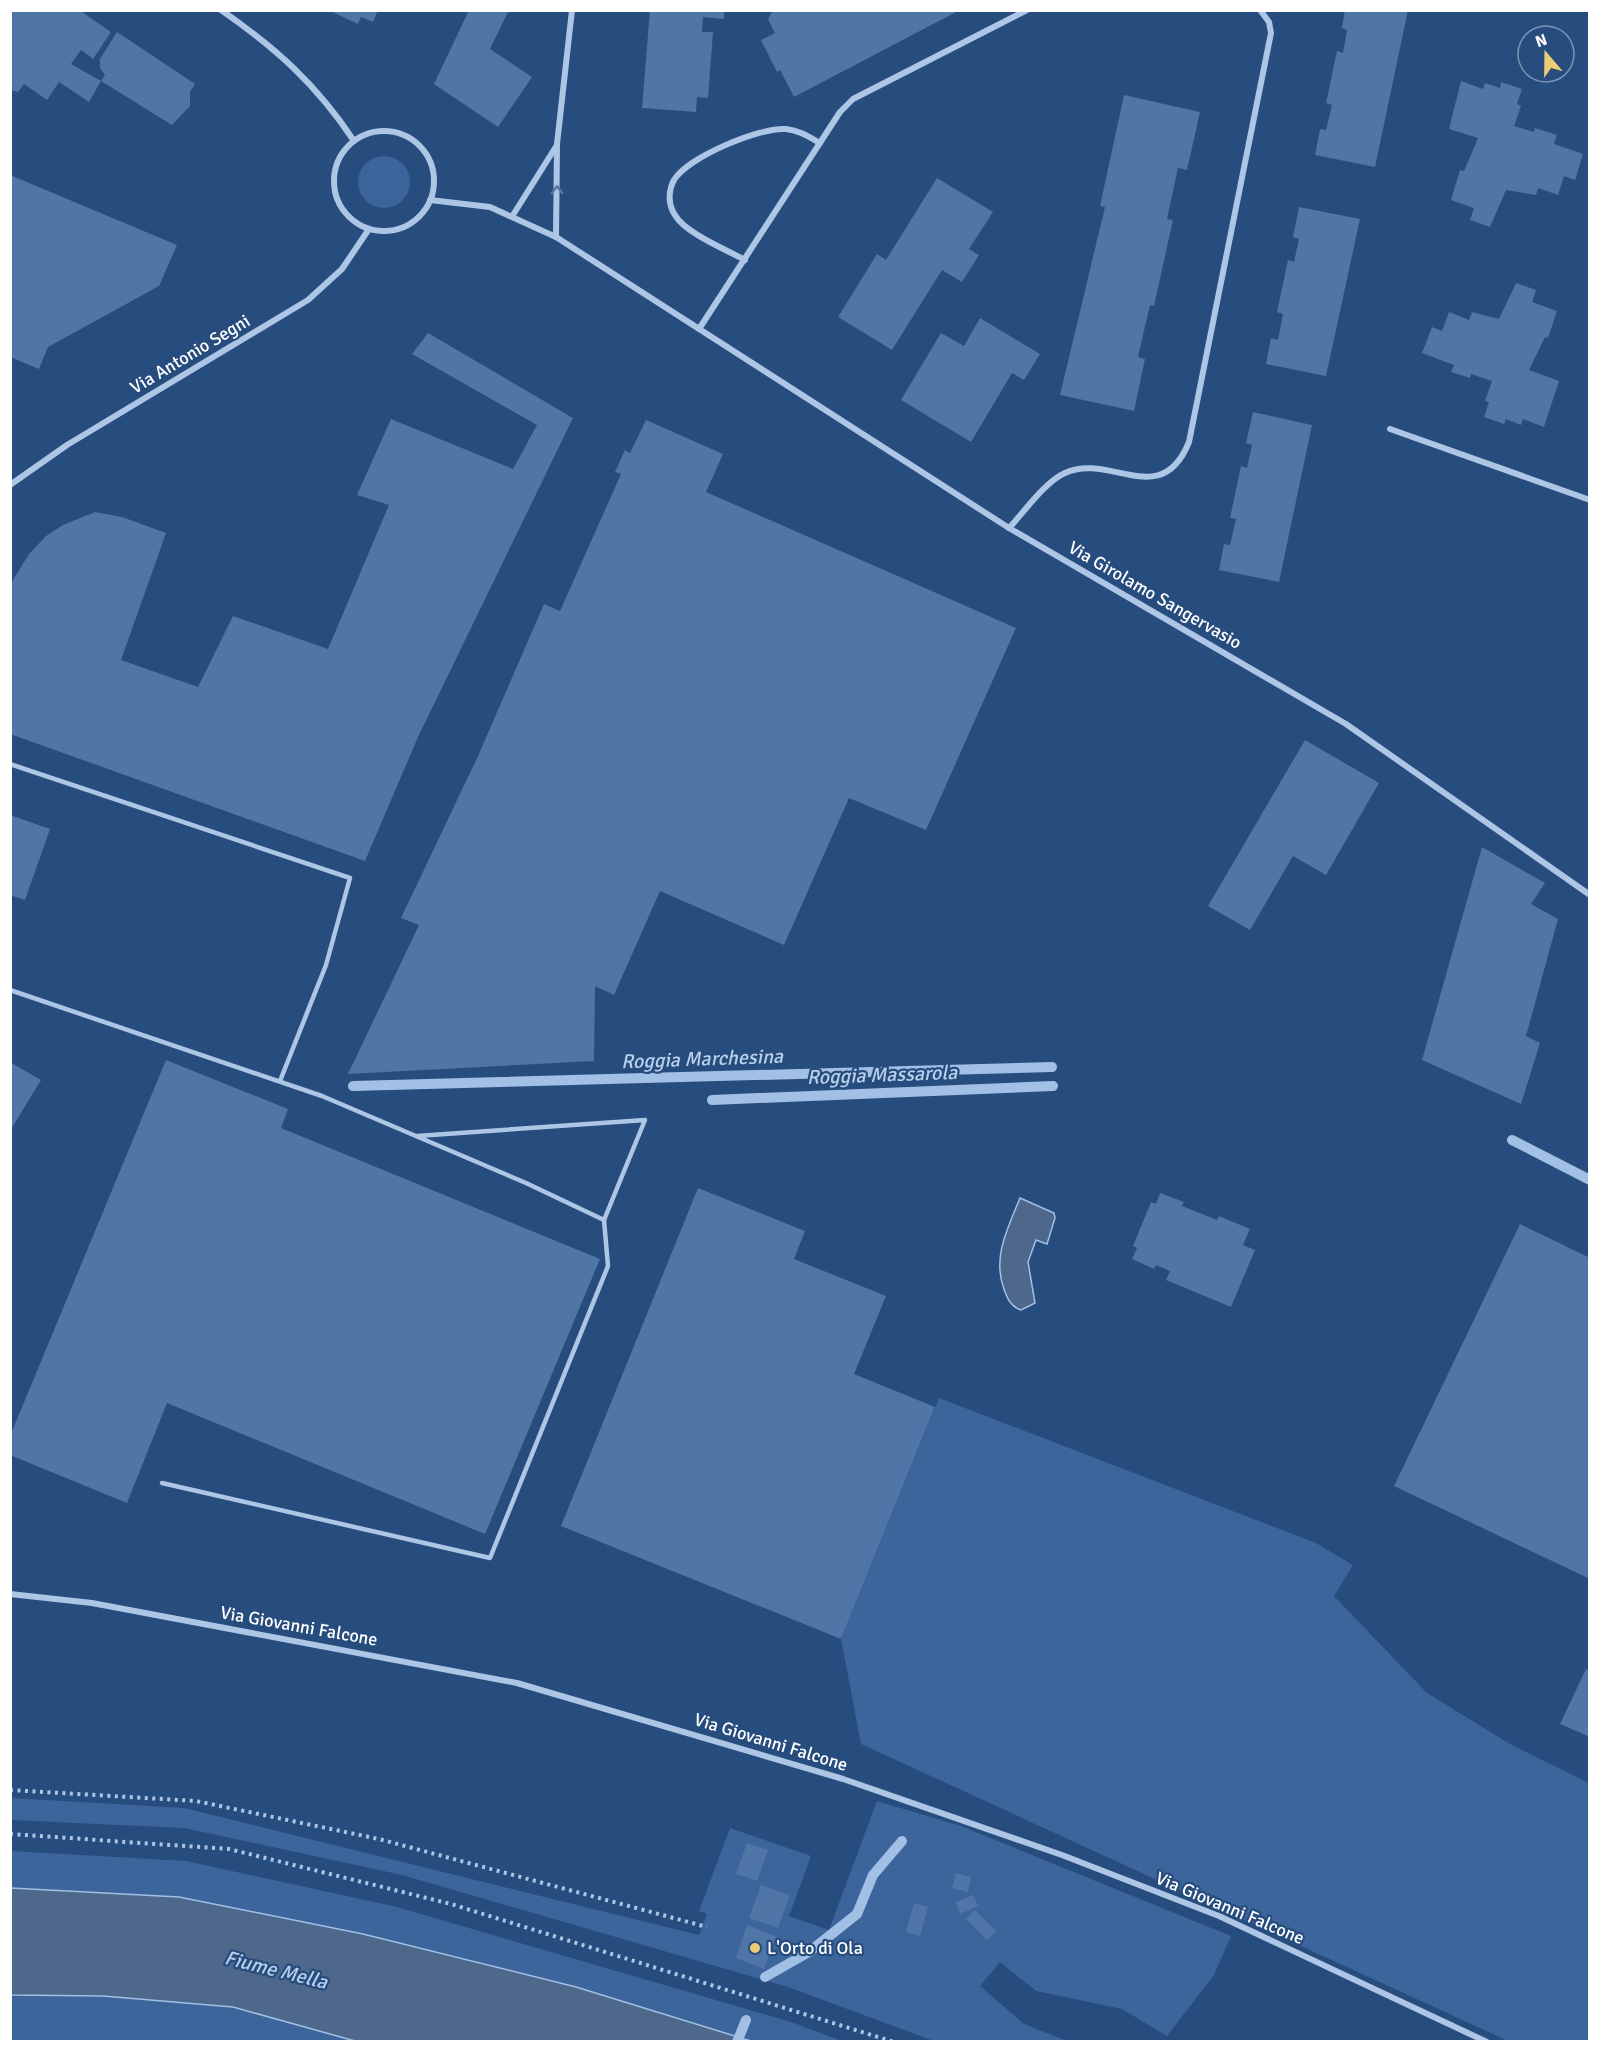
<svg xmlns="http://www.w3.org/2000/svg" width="1600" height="2052" font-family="Signika,sans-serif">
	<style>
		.green { fill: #3c659c }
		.water { fill: #4e688c; stroke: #a2c0e5; stroke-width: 1.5 }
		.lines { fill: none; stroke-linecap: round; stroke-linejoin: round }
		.stream { stroke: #a2c0e5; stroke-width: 10 }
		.building { fill: #5075a7 }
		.path { stroke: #aec6e5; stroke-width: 4; stroke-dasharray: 3 4.5; stroke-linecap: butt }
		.service { stroke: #aec6e5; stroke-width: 4.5 }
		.minor { stroke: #aec6e5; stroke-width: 6 }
		.oneway { stroke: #5677a2 }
		.poi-dot { fill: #edcc74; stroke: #274c7e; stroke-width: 2 }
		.labels { text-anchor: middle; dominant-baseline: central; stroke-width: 4.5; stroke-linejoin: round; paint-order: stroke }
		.street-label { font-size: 18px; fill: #fff; stroke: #274c7e }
		.poi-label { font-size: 18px; fill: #fff; stroke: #274c7e; text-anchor: start }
		.water-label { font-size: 20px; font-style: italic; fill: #b9d0ed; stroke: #274c7e }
	</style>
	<rect width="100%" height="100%" fill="#274c7e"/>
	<!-- green -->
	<g class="green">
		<circle cx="384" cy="182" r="26"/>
		<polygon points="939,1398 1316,1543 1353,1565 1334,1596 1427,1693 1510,1744 1589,1783 1589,2041 1508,2041 861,1744 841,1639"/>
		<polygon points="11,1798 184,1808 699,1935 707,1914 699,1911 730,1828 811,1856 789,1916 829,1930 877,1801 961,1826 1231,1936 1214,1975 1167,2036 1122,2009 1036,1991 1000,1962 980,1986 1024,2024 1067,2041 934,2041 788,1987 402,1875 184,1828 11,1820"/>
		<polygon points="10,1851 186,1861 397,1907 791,2022 842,2041 751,2041 576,1987 363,1934 179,1897 11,1888"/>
		<polygon points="11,1995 103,1996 233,2007 355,2041 11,2042"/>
	</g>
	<!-- water -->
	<g class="water">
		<path d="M1020 1198 1054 1213 1055 1218 1047 1244 1036 1240 1028 1262 1035 1303 1021 1310C1011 1307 1007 1298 1004 1289 992 1257 1008 1228 1020 1198Z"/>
		<polygon points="11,1888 179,1897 363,1934 576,1987 751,2041 355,2041 233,2007 103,1996 11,1995"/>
	</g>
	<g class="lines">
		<!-- stream -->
		<g class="stream">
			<polyline points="353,1086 1052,1067"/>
			<polyline points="712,1100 1053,1086"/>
			<polyline points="1512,1140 1590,1180"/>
			<polyline points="765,1977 809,1952 857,1914 873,1875 902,1841"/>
			<polyline points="737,2042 746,2020"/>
		</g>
	</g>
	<!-- building -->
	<g class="building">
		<polygon points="10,10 79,10 111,32 93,59 81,50 71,64 101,81 105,75 100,68 100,59 117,32 195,84 190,92 190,106 172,125 101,81 89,102 59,82 47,100 24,84 18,92 10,90"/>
		<polygon points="328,10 378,10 373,22 361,17 358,24"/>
		<polygon points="469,10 509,10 490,49 532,77 498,127 434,84"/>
		<polygon points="650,10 724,10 724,19 703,17 702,32 713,32 708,98 697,97 696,112 642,108"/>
		<polygon points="773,10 960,10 794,97 780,70 777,72 761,40 775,33 768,19"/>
		<polygon points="1345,10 1408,10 1375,167 1315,155 1320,129 1326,130 1332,105 1326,103 1337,51 1343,53 1347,30 1342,28"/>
		<polygon points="1461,81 1483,89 1485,83 1500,88 1501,82 1522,89 1517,104 1521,106 1514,126 1534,132 1535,128 1557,135 1554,144 1583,154 1575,180 1564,176 1558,195 1538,188 1536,195 1506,190 1490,227 1470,220 1474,208 1451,200 1460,170 1464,171 1478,138 1449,129"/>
		<polygon points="1124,95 1200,112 1187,170 1178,168 1167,219 1173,220 1154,306 1150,305 1138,357 1145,359 1134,411 1060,395 1105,207 1100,206"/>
		<polygon points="10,175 177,245 159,286 48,347 39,369 10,357"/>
		<polygon points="937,178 993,212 969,249 979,255 962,282 942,270 892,350 838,317 877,254 886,260"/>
		<polygon points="1299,207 1360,219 1326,376 1266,364 1271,338 1278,340 1283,314 1277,312 1288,260 1294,262 1299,239 1293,237"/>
		<polygon points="1516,283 1536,290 1532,302 1557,311 1548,338 1545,337 1529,370 1559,381 1544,427 1523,419 1521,425 1506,419 1504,424 1484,417 1489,402 1485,401 1492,381 1471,374 1470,378 1451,372 1454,365 1422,353 1432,327 1442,331 1449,312 1469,320 1472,312 1499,319"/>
		<polygon points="980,318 1040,354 1024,380 1012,373 971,442 901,400 941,333 964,346"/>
		<polygon points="428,333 573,418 418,737 365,861 10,734 10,585 29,554 46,536 63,525 95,512 122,517 166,533 121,660 198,687 233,616 328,649 389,505 357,495 391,419 513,469 537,425 412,354"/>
		<polygon points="1253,412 1312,425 1279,582 1219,570 1224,544 1230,545 1236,519 1230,518 1241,466 1247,468 1252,445 1246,443"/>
		<polygon points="646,420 723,454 706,492 1016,628 926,830 849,798 784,945 660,891 614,995 595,986 594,1061 348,1074 419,925 401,918 478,756 544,604 560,611 621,474 615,472 625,450 630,453"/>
		<polygon points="1305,740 1379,783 1326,875 1293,856 1250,930 1208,906"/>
		<polygon points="10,815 50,829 25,900 10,895"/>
		<polygon points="1482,847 1545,883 1531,904 1558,919 1526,1036 1540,1043 1521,1104 1422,1060"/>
		<polygon points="166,1060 288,1109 281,1128 600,1259 485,1534 167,1403 127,1503 10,1455 10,1436"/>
		<polygon points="10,1062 41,1080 10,1131"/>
		<polygon points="698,1188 805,1231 794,1259 886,1296 854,1374 935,1407 841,1639 561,1526"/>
		<polygon points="1160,1193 1184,1202 1182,1206 1217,1220 1219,1216 1250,1229 1243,1245 1255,1250 1231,1307 1166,1280 1170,1271 1156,1265 1154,1269 1132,1259 1137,1248 1133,1246 1151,1202 1156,1204"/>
		<polygon points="1520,1224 1590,1258 1590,1579 1394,1486"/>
		<polygon points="1586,1669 1590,1671 1590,1737 1560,1724"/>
		<polygon points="747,1843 768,1850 757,1881 736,1874"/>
		<polygon points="956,1873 971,1877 968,1892 952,1888"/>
		<polygon points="761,1885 790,1895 778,1928 749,1918"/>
		<polygon points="973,1895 978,1906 960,1914 956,1902"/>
		<polygon points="914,1903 928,1907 920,1936 906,1932"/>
		<polygon points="975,1910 996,1931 987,1940 966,1919"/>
		<polygon points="747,1925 776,1936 764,1969 736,1958"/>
	</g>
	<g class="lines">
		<!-- path -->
		<g class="path">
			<polyline points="10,1790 196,1801 379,1839 707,1927"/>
			<polyline points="10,1834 229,1849 451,1904 894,2042"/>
		</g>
		<!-- service -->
		<g class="service">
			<polyline points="10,764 350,878 326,965 280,1081"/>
			<polyline points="10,990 322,1096 526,1183 604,1220 645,1120 417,1136"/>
			<polyline points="162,1483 490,1558 608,1266 604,1220"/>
		</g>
		<!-- minor -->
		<g class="minor">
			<path d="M221 10C276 48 317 85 354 141"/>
			<circle cx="384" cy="181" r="50"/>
			<polyline points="430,200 490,207 556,237 1009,528 1346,724 1590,895"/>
			<polyline points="513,215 557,145"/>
			<polyline points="556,237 557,144 572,10"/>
			<path d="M745 260C727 250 685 233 675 215 668 205 668 191 674 180 688 157 760 127 786 129 798 130 809 137 820 143"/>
			<polyline points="699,329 840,112 853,99 1027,10"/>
			<polyline points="1390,429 1590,500"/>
			<polyline points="10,485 67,445 308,300 342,269 369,229"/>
			<path d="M1009 528C1024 512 1046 481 1065 473 1110 452 1161 511 1189 442L1271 33 1269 22 1260 10"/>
			<polyline points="10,1594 92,1603 517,1683 843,1779 1062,1855 1219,1916 1487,2042"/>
		</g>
	</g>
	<!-- one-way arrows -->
	<defs><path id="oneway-chevron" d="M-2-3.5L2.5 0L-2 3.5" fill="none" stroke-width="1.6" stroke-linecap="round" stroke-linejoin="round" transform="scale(1.5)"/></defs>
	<use class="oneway" href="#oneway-chevron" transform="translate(557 190) rotate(-90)"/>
	<!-- markers -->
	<circle class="poi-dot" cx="755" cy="1948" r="6"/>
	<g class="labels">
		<!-- street labels -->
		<g class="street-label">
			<text transform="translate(190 354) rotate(-31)">Via Antonio Segni</text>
			<text transform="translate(1155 595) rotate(30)">Via Girolamo Sangervasio</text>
			<text transform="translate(299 1626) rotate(10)">Via Giovanni Falcone</text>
			<text transform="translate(771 1742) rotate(17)">Via Giovanni Falcone</text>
			<text transform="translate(1230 1908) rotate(23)">Via Giovanni Falcone</text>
		</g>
		<!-- poi labels -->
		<g class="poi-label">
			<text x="767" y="1948">L'Orto di Ola</text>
		</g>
		<!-- water labels -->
		<g class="water-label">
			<text transform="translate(702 1059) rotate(-2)">Roggia Marchesina</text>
			<text transform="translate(882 1075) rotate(-2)">Roggia Massarola</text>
			<text transform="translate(276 1970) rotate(14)">Fiume Mella</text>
		</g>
	</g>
	<!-- border -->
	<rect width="1600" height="2052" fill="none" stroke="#ffffff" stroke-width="24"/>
	<!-- north arrow -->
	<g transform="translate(1546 54) rotate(340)"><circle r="28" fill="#274c7e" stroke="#7d94b2" stroke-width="1.5"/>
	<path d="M0-4.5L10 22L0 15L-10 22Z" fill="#edcc74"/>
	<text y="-9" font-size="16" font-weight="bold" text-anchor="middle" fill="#ffffff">N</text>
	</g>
</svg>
